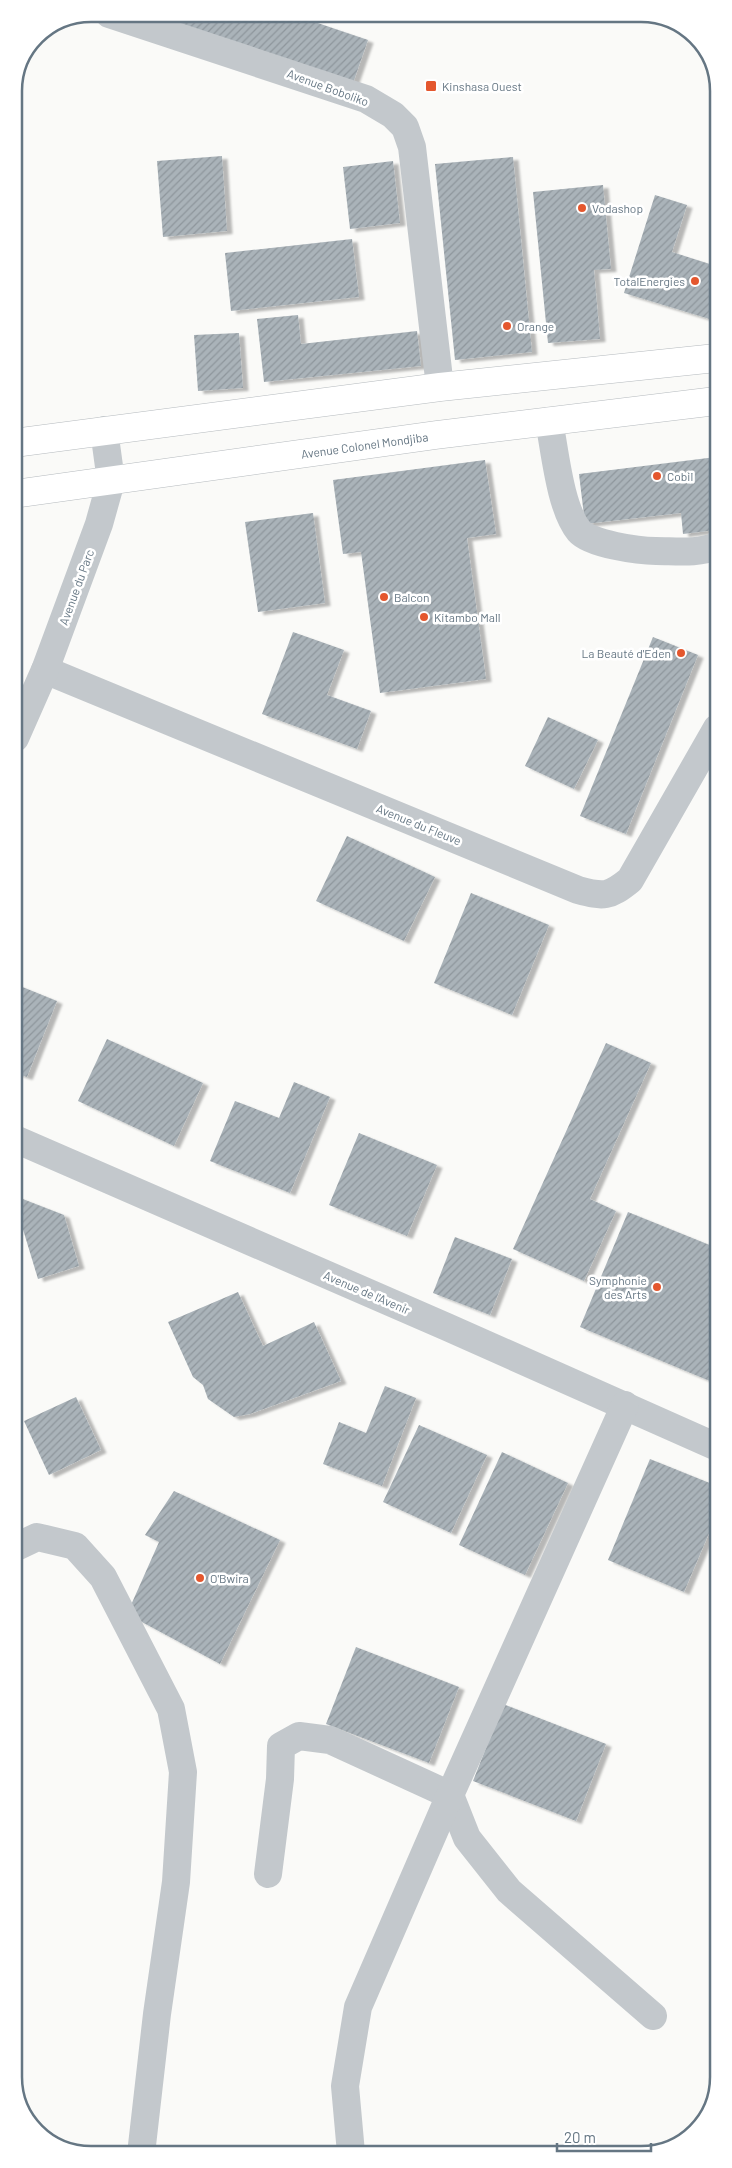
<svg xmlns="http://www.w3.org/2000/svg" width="732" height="2168" font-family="Barlow,sans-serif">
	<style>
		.building { fill: url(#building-hatch); filter: url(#shadow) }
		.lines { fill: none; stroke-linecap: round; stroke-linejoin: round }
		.major-casing { stroke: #b5babe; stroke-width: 29 }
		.minor { stroke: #c3c8cc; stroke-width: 28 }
		.major { stroke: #fff; stroke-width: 28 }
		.poi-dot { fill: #e4572e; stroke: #fff; stroke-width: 2 }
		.labels { text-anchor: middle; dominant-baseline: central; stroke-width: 5; stroke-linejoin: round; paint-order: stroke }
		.poi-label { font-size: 12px; fill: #657683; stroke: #fff; text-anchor: start }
		.street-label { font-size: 12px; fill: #657683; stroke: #fff }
		.rim { fill: none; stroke: #657683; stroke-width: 2.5 }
	</style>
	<defs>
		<pattern id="building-hatch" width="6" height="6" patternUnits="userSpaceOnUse" patternTransform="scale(1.25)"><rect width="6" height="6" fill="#aab3b9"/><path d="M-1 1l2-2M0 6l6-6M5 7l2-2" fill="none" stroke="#8e969c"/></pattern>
		<filter id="shadow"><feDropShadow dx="5.5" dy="3" stdDeviation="1" flood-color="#0004"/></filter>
	</defs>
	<rect width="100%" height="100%" fill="#fafaf8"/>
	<!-- building -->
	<g class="building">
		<polygon points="144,14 291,14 368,40 352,86"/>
		<polygon points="222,156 227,231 163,237 157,161"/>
		<polygon points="513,157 532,352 455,360 435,164"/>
		<polygon points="393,161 400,223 350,229 343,167"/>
		<polygon points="603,185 611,269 594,270 600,339 548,343 533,192"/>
		<polygon points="655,195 687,205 672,252 716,266 716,321 624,293"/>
		<polygon points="352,239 359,297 231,311 225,253"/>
		<polygon points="298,315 301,344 417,331 421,366 264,382 257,319"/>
		<polygon points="239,333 243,388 198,391 194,335"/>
		<polygon points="716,457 716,530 683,534 681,513 585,524 579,474"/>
		<polygon points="485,460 496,534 467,538 486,679 380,693 361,552 343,554 333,480"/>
		<polygon points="313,513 325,603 258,612 245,522"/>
		<polygon points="293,632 344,650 327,695 371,711 357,749 262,714"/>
		<polygon points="653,637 698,655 626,834 580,816"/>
		<polygon points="548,717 598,740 574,789 525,766"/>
		<polygon points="347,836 435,877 404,941 316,901"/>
		<polygon points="471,893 549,925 512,1015 434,983"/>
		<polygon points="15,984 57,1001 27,1077 15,1073"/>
		<polygon points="107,1039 203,1083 174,1146 78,1101"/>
		<polygon points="606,1043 651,1063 590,1199 616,1211 584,1281 513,1249"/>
		<polygon points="294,1082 330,1097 290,1193 210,1161 235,1101 279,1118"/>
		<polygon points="359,1133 437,1165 407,1236 329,1205"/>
		<polygon points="15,1196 64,1215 79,1266 38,1279 15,1203"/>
		<polygon points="628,1212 717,1248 717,1384 580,1327"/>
		<polygon points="455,1237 512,1259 490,1315 433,1293"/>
		<polygon points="238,1292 263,1346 314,1322 341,1381 250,1414 234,1417 208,1399 203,1385 193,1377 168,1322"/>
		<polygon points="385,1386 416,1398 382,1486 323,1464 339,1422 366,1433"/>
		<polygon points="76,1397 101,1450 49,1475 24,1421"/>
		<polygon points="419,1425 487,1455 451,1533 383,1502"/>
		<polygon points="502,1452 568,1483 525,1575 459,1545"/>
		<polygon points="650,1459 717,1486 718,1512 684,1592 608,1560"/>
		<polygon points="174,1491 280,1540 220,1664 127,1614 159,1542 145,1535"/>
		<polygon points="356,1647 459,1687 429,1763 326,1724"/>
		<polygon points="503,1704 606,1744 576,1821 473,1781"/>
	</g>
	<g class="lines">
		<!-- major casing -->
		<g class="major-casing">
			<g id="major">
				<polyline points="14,443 440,387 716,358"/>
				<path id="s1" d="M14 494 436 435 716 401"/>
			</g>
		</g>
		<!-- minor -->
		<g class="minor">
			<polyline points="109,14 366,99 393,115 405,127 412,147 440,387"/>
			<path d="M549 421C555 451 560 508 579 531 590 544 639 551 656 551 676 551 698 554 716 546"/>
			<path d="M45 670 578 890C604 897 609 897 630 880L717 728"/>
			<polyline points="15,738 45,670 99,524 111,481 104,430"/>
			<polyline points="15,1139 447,1327 717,1447"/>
			<polyline points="16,1547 37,1537 75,1546 103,1577 171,1709 183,1772 176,1882 157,2014 141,2154"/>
			<polyline points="268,1874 280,1779 281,1746 299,1736 330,1740 450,1795 467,1838 509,1891 653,2016"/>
			<polyline points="351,2153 345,2086 358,2007 450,1795 625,1405"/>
		</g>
		<!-- major -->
		<use href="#major" class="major"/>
	</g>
	<!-- markers -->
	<g class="poi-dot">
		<rect x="425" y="80" width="12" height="12" rx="2.5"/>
		<circle cx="582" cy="208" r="5"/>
		<circle cx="695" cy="281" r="5"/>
		<circle cx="507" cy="326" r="5"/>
		<circle cx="657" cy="476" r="5"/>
		<circle cx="384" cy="597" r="5"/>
		<circle cx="424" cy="617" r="5"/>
		<circle cx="681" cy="653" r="5"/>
		<circle cx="657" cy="1287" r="5"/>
		<circle cx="200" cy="1578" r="5"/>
	</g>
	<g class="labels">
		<!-- poi labels -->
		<g class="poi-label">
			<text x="442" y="86">Kinshasa Ouest</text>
			<text x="592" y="208">Vodashop</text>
			<text x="685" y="281" text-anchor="end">TotalEnergies</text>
			<text x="517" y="326">Orange</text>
			<text x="667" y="476">Cobil</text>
			<text x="394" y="597">Balcon</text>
			<text x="434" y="617">Kitambo Mall</text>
			<text x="671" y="653" text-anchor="end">La Beauté d'Eden</text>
			<text x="647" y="1280" text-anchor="end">Symphonie<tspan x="647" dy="14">des Arts</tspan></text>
			<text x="210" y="1578">O'Bwira</text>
		</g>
		<!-- street labels -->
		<g class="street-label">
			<text transform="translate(328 87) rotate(20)">Avenue Boboliko</text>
			<text stroke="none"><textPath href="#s1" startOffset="354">Avenue Colonel Mondjiba</textPath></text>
			<text transform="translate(76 587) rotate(-70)">Avenue du Parc</text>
			<text transform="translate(419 824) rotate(22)">Avenue du Fleuve</text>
			<text transform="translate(367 1292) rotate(23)">Avenue de l'Avenir</text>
		</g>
	</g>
	<!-- crop -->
	<path d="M0 0H732V2168H0ZM91 22H641A69 69 0 0 1 710 91V2077A69 69 0 0 1 641 2146H91A69 69 0 0 1 22 2077V91A69 69 0 0 1 91 22Z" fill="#fff" fill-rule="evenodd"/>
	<path class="rim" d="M91 22H641A69 69 0 0 1 710 91V2077A69 69 0 0 1 641 2146H91A69 69 0 0 1 22 2077V91A69 69 0 0 1 91 22Z"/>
	<!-- scale -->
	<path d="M557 2143v8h94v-8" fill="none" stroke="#657683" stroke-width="2.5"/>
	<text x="564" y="2143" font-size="15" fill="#657683" stroke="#ffffff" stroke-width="4" paint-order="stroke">20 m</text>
</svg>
